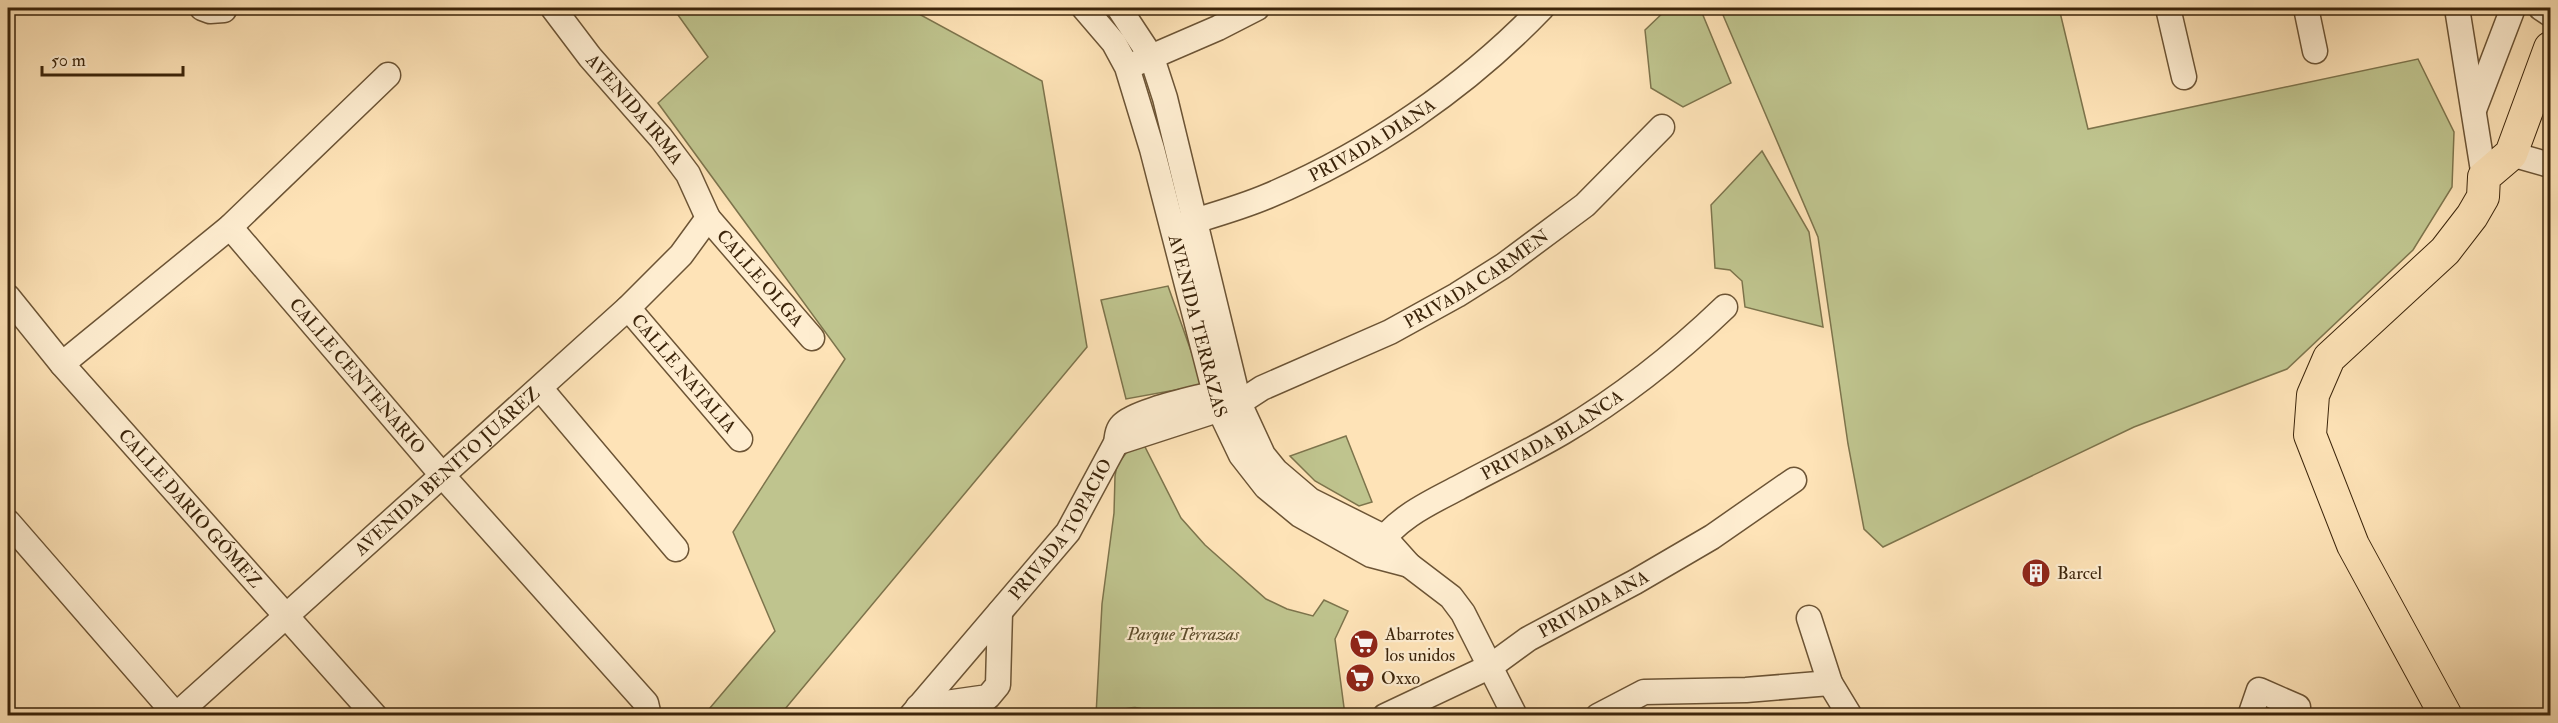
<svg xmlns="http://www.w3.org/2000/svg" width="2558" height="723" font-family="'IM FELL Double Pica',serif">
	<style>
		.green { fill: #bfc48e; stroke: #7d744c; stroke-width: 1.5 }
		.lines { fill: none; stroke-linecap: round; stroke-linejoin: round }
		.minor-casing { stroke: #6c5435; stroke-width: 27 }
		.major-casing { stroke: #3b240a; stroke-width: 34 }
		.minor { stroke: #feedd0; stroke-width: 24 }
		.major { stroke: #fee3b7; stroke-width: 32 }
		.labels { text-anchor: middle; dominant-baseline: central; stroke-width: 4.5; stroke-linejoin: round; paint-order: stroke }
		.street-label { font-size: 18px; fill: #3b240a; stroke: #feedd0 }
		.poi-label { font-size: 18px; fill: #3b240a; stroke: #feedd0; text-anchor: start }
		.park-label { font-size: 18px; font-style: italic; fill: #5c4c2b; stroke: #feedd0 }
	</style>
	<rect width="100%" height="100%" fill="#fee3b7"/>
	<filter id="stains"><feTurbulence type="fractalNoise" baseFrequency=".00333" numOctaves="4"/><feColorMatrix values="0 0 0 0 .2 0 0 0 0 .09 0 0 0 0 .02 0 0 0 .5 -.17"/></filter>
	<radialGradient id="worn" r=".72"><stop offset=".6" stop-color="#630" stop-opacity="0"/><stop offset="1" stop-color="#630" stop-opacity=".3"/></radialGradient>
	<!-- green -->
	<g class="green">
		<polygon points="673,8 908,8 1042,81 1087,347 780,715 704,715 775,631 733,532 845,359 658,103 708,57"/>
		<polygon points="1668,8 1700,8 1731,83 1683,107 1651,88 1645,30"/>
		<polygon points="1720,8 2059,8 2088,129 2418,59 2454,132 2452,187 2413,250 2287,369 2134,427 1883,547 1864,529 1848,444 1818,237"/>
		<polygon points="1762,151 1809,232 1823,327 1745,307 1742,281 1730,270 1715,268 1711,205"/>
		<polygon points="1168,286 1203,385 1126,399 1101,300"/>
		<polygon points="1346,436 1372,502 1359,506 1315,481 1290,456"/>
		<path d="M1133 444 1144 445 1181 518 1205 545 1266 599 1287 609 1313 616 1324 600 1348 611 1335 639 1345 715 1153 716C1135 697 1116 716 1096 715L1102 604 1114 513 1115 476 1117 465Z"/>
	</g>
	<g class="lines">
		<!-- minor casing -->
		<g class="minor-casing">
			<g id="minor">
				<polyline points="202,8 210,11 224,10 223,8"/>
				<path id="s1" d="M553 8 590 57 661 138 688 174 708 218 812 338"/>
				<path id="s2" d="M1084 8 1114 43 1127 67 1152 149 1219 409 1241 455 1266 487 1300 515 1371 555 1409 565"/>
				<polyline points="1119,8 1152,58 1165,98 1239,403 1263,455 1276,471 1310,500 1384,537 1409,565 1451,597 1463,613 1515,716"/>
				<polyline points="2168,8 2184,77"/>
				<polyline points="2306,8 2315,51"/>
				<polyline points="2457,8 2484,177"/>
				<polyline points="2541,8 2550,14"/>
				<polyline points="1137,63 1218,28 1257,8"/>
				<polyline points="2474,110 2513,8"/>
				<polyline points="2511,154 2550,165"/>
				<path id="s3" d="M1181 225C1210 216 1240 208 1268 196 1370 153 1466 87 1542 8"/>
				<path id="s4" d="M230 227 442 475 646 703 649 716"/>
				<path id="s5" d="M8 297 62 364 375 716"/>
				<path id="s6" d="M628 308 740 439"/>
				<polyline points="62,364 230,227 388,75"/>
				<polyline points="540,388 676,549"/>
				<path id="s7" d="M1116 443 1239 403 1262 388 1390 332 1457 295 1503 266 1585 205 1662 127"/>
				<polyline points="8,522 176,715"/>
				<path id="s8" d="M1375 549C1397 518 1425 505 1458 488 1493 469 1529 452 1563 432 1622 397 1676 354 1725 307"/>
				<polyline points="1809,618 1830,683 1850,716"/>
				<polyline points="918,707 988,697 998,685 1000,612"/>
				<path id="s9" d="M175 716 628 308 681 255 708 218"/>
				<path id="s10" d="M911 716 1068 532 1116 443C1117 437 1117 430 1122 425 1135 411 1194 399 1215 393"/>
				<path id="s11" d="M1385 716 1491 666 1528 639 1635 582 1712 537 1794 480"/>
				<polyline points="1598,716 1644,692 1746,690 1830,683"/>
				<polyline points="2250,716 2259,690 2298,707 2295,716"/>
			</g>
		</g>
		<!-- major casing -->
		<g class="major-casing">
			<polyline id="major" points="2446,716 2353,545 2310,435 2313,395 2329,358 2445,251 2472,216 2483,197 2484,177 2511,154 2550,48"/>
		</g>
		<!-- minor -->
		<use href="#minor" class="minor"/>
		<!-- major -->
		<use href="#major" class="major"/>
	</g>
	<!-- icons -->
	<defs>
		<g id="building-disc" transform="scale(1.5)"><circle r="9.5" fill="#8f2418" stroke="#feedd0"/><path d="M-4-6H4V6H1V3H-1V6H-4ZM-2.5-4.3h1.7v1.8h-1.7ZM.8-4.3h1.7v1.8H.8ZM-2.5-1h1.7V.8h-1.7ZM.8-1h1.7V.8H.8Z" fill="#fff"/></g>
		<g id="supermarket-disc" transform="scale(1.5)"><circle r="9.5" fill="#8f2418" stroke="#feedd0"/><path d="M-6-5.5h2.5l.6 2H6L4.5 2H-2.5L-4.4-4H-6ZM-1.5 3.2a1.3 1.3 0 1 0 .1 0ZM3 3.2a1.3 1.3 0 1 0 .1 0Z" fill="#fff"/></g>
	</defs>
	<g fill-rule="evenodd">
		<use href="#building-disc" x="2036" y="573"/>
		<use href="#supermarket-disc" x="1364" y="644"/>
		<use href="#supermarket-disc" x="1360" y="678"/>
	</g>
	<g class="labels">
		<!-- street labels -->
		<g class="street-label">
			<text stroke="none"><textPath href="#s1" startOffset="130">AVENIDA IRMA</textPath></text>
			<text stroke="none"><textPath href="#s3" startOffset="210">PRIVADA DIANA</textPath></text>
			<text stroke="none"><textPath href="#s1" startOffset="342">CALLE OLGA</textPath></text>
			<text stroke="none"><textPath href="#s7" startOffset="398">PRIVADA CARMEN</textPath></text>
			<text stroke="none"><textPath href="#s2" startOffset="342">AVENIDA TERRAZAS</textPath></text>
			<text stroke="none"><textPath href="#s6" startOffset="86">CALLE NATALIA</textPath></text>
			<text stroke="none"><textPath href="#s4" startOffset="196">CALLE CENTENARIO</textPath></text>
			<text stroke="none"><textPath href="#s8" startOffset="212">PRIVADA BLANCA</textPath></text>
			<text stroke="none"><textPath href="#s9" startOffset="366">AVENIDA BENITO JUÁREZ</textPath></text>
			<text stroke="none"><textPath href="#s5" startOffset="279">CALLE DARIO GÓMEZ</textPath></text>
			<text stroke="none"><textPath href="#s10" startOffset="240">PRIVADA TOPACIO</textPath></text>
			<text stroke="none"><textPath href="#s11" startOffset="237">PRIVADA ANA</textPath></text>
		</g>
		<!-- poi labels -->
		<g class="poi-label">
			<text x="2057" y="573">Barcel</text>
			<text x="1385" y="634">Abarrotes<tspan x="1385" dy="21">los unidos</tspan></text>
			<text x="1381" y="678">Oxxo</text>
		</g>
		<!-- park labels -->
		<g class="park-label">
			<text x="1183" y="634">Parque Terrazas</text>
		</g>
	</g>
	<!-- margin -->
	<rect width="2558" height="723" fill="none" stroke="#fee3b7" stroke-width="30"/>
	<rect x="9" y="9" width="2540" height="705" fill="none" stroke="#3b240a" stroke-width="3"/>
	<rect x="15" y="15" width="2528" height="693" fill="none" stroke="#3b240a" stroke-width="1.5"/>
	<!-- scale -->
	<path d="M42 66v9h141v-9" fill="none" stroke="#3b240a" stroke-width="3"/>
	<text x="51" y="66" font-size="18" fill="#3b240a" stroke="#feedd0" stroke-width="4.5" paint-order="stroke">50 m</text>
	<rect width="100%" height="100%" filter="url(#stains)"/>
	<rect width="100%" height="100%" fill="url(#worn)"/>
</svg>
